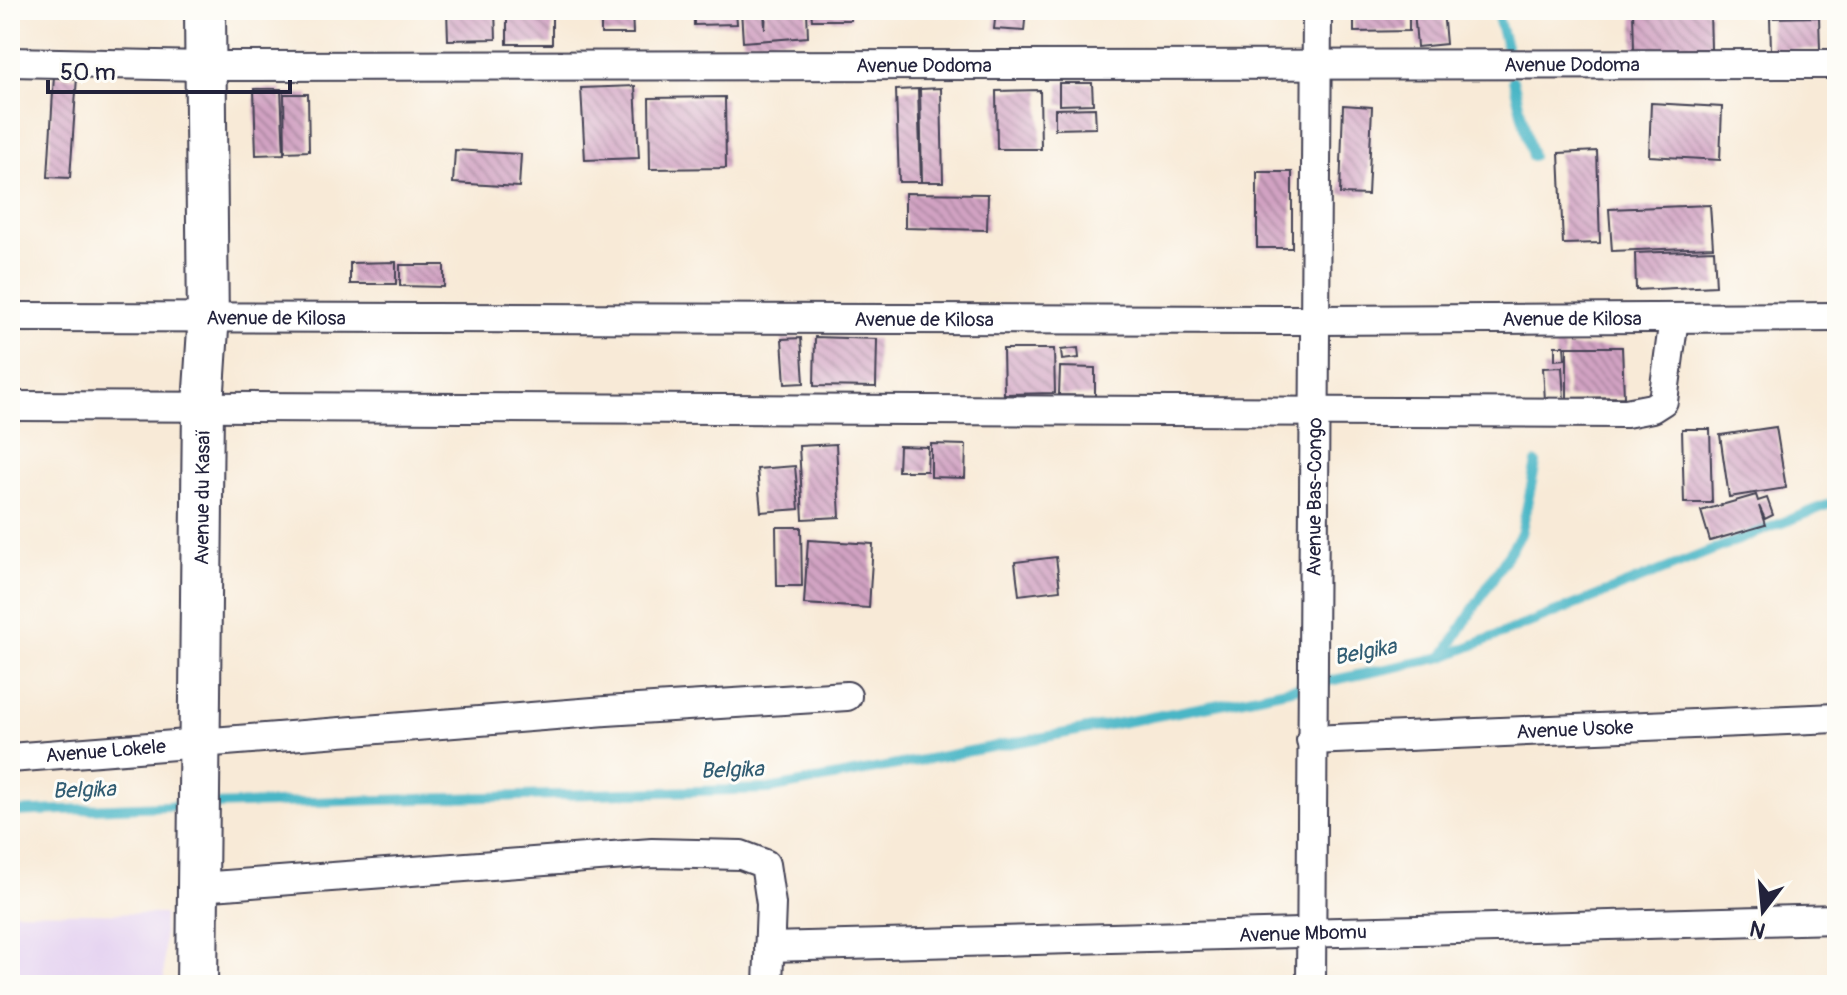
<svg xmlns="http://www.w3.org/2000/svg" width="1847" height="995" font-family="Pangolin,sans-serif">
	<style>
		.built { fill: #e5d3f1 }
		.lines { fill: none; stroke-linecap: round; stroke-linejoin: round }
		.stream { stroke: #4ab6c6; stroke-width: 10 }
		.building { fill: url(#building-back-hatch) }
		.street-casing { stroke: #424052; stroke-width: 32 }
		.secondary-casing { stroke: #424052; stroke-width: 44 }
		.street { stroke: #fff; stroke-width: 28 }
		.secondary { stroke: #fff; stroke-width: 40 }
		.labels { text-anchor: middle; dominant-baseline: central; stroke-width: 6; stroke-linejoin: round; paint-order: stroke }
		.street-label { font-size: 20px; fill: #22223b; stroke: #fdfcf7 }
		.water-label { font-size: 22px; font-style: italic; fill: #325d73; stroke: #fdfcf7 }
	</style>
	<defs>
		<pattern id="building-back-hatch" width="6" height="6" patternUnits="userSpaceOnUse" patternTransform="scale(2)"><rect width="6" height="6" fill="#d1a2c2"/><path d="M-1 5l2 2M0 0l6 6M5-1l2 2" fill="none" stroke="#a9849f"/></pattern>
	</defs>
	<rect width="100%" height="100%" fill="#fdfcf7"/>
	<filter id="ink" filterUnits="userSpaceOnUse"><feTurbulence type="fractalNoise" baseFrequency=".0125" numOctaves="2"/><feDisplacementMap in="SourceGraphic" scale="16" xChannelSelector="R" yChannelSelector="G"/><feConvolveMatrix kernelMatrix="1 2 1 2 8 2 1 2 1" color-interpolation-filters="sRGB"/></filter>
	<filter id="wash" filterUnits="userSpaceOnUse"><feTurbulence type="fractalNoise" baseFrequency=".006" numOctaves="4" result="noise"/><feDisplacementMap in="SourceGraphic" scale="32" xChannelSelector="R" yChannelSelector="G"/><feGaussianBlur stdDeviation="1.8" result="paint"/><feColorMatrix in="noise" values="0 0 0 0 0 0 0 0 0 0 0 0 0 0 0 0 0 1.4 0 .05"/><feComposite in="paint" operator="in"/></filter>
	<g filter="url(#wash)">
		<rect width="100%" height="100%" fill="#f8ead7"/>
		<!-- built -->
		<polygon class="built" points="10,912 164,914 164,985 10,985"/>
		<g class="lines">
			<!-- stream -->
			<g class="stream">
				<polyline points="1496,10 1506,46"/>
				<polyline points="1513,80 1532,156"/>
				<polyline points="1443,657 1521,534 1536,463"/>
				<polyline points="208,805 769,789 1220,704 1443,657 1837,501"/>
				<polyline points="10,812 192,805"/>
			</g>
		</g>
		<g id="blocks">
			<!-- building -->
			<g class="building">
				<polygon points="447,10 495,10 496,39 448,40"/>
				<rect x="507" y="10" width="45" height="34"/>
				<polygon points="601,10 632,10 633,34 601,34"/>
				<polygon points="694,10 736,10 737,24 694,25"/>
				<polygon points="741,10 764,10 765,29 766,10 807,10 808,37 743,42"/>
				<polygon points="811,10 851,10 851,20 812,20"/>
				<polygon points="951,10 986,10 986,15"/>
				<polygon points="996,10 1026,10 1024,31 994,29"/>
				<polygon points="1354,10 1409,10 1409,31 1354,32"/>
				<polygon points="1414,10 1443,10 1446,44 1417,47"/>
				<polygon points="1633,10 1710,10 1711,49 1634,51"/>
				<polygon points="1819,17 1820,49 1771,50 1770,18"/>
				<polygon points="54,75 77,77 70,178 48,177"/>
				<polygon points="1059,83 1092,83 1093,104 1059,105"/>
				<polygon points="635,86 639,158 585,160 581,88"/>
				<polygon points="941,88 943,182 922,182 920,89"/>
				<polygon points="254,89 281,89 284,154 256,155"/>
				<polygon points="918,89 921,182 899,182 896,90"/>
				<polygon points="1040,90 1041,149 997,149 996,91"/>
				<polygon points="284,94 308,94 309,151 285,152"/>
				<polygon points="725,97 726,168 650,169 649,98"/>
				<polygon points="1651,103 1722,107 1720,160 1649,156"/>
				<polygon points="1343,105 1372,107 1368,195 1340,194"/>
				<polygon points="1095,108 1096,128 1055,129 1055,109"/>
				<polygon points="455,150 521,154 519,187 453,183"/>
				<polygon points="1597,151 1600,243 1563,244 1559,153"/>
				<rect x="1257" y="172" width="35" height="76"/>
				<polygon points="905,193 988,194 987,230 905,228"/>
				<polygon points="1710,205 1713,247 1612,251 1609,209"/>
				<polygon points="1714,250 1716,286 1636,290 1635,253"/>
				<polygon points="396,262 396,284 350,284 350,263"/>
				<polygon points="400,265 444,265 444,287 400,286"/>
				<polygon points="815,337 877,339 876,387 814,386"/>
				<polygon points="801,338 804,383 785,384 782,339"/>
				<polygon points="1555,346 1564,346 1565,359 1555,360"/>
				<polygon points="1567,347 1622,347 1624,397 1567,398"/>
				<polygon points="1078,348 1079,358 1062,360 1061,350"/>
				<polygon points="1003,349 1054,349 1055,393 1004,394"/>
				<polygon points="1060,367 1095,368 1095,396 1059,395"/>
				<polygon points="1562,367 1564,399 1545,400 1543,368"/>
				<polygon points="1776,427 1786,488 1729,497 1720,435"/>
				<polygon points="1682,429 1710,429 1712,503 1684,503"/>
				<polygon points="836,444 840,517 803,519 799,446"/>
				<polygon points="931,444 966,445 965,478 931,477"/>
				<polygon points="899,446 928,447 927,471 898,471"/>
				<polygon points="795,466 799,509 761,512 757,469"/>
				<polygon points="1756,495 1758,501 1767,498 1773,515 1765,519 1759,506 1765,525 1710,541 1701,511"/>
				<polygon points="776,527 801,527 802,586 777,586"/>
				<polygon points="808,540 873,544 869,608 804,604"/>
				<polygon points="1056,557 1060,590 1019,595 1015,562"/>
			</g>
		</g>
	</g>
	<g filter="url(#ink)">
		<use href="#blocks" fill-opacity="0" stroke="#424052" stroke-width="2"/>
		<g class="lines">
			<!-- street casing -->
			<g class="street-casing">
				<g id="street">
					<path id="s1" d="M10 62 205 66 1837 64"/>
					<path id="s2" d="M10 317 1315 320 1837 317"/>
					<polyline points="10,406 1626,413 1652,408 1663,401 1674,318"/>
					<path id="s3" d="M1311 740 1837 718"/>
					<path id="s4" d="M10 758 606 711 847 696"/>
					<polyline points="199,887 652,853 741,855 765,864 771,904 768,985"/>
					<path id="s5" d="M769 947 1837 919"/>
					<path id="s6" d="M1311 985 1317 10"/>
				</g>
			</g>
			<!-- secondary casing -->
			<g class="secondary-casing">
				<g id="secondary">
					<path id="s7" d="M197 985 203 405 208 329 205 10"/>
				</g>
			</g>
			<!-- street -->
			<use href="#street" class="street"/>
			<!-- secondary -->
			<use href="#secondary" class="secondary"/>
		</g>
	</g>
	<g class="labels">
		<!-- street labels -->
		<g class="street-label">
			<text stroke="none"><textPath href="#s1" startOffset="1562">Avenue Dodoma</textPath></text>
			<text stroke="none"><textPath href="#s1" startOffset="914">Avenue Dodoma</textPath></text>
			<text stroke="none"><textPath href="#s2" startOffset="1562">Avenue de Kilosa</textPath></text>
			<text stroke="none"><textPath href="#s2" startOffset="266">Avenue de Kilosa</textPath></text>
			<text stroke="none"><textPath href="#s2" startOffset="914">Avenue de Kilosa</textPath></text>
			<text stroke="none"><textPath href="#s7" startOffset="488">Avenue du Kasaï</textPath></text>
			<text stroke="none"><textPath href="#s6" startOffset="488">Avenue Bas-Congo</textPath></text>
			<text stroke="none"><textPath href="#s3" startOffset="264">Avenue Usoke</textPath></text>
			<text stroke="none"><textPath href="#s4" startOffset="96">Avenue Lokele</textPath></text>
			<text stroke="none"><textPath href="#s5" startOffset="534">Avenue Mbomu</textPath></text>
		</g>
		<!-- water labels -->
		<g class="water-label">
			<text transform="translate(1365 652) rotate(-11)">Belgika</text>
			<text transform="translate(732 770) rotate(-2)">Belgika</text>
			<text transform="translate(84 790) rotate(-2)">Belgika</text>
		</g>
	</g>
	<!-- margin -->
	<rect width="1847" height="995" fill="none" stroke="#fdfcf7" stroke-width="40"/>
	<!-- north arrow -->
	<g transform="translate(1763 911) rotate(196)" stroke="#fdfcf7" stroke-width="6" paint-order="stroke">
	<path d="M0-6L14 30L0 20L-14 30Z" fill="#22223b"/>
	<text y="-12" font-size="22" font-weight="bold" text-anchor="middle" fill="#22223b">N</text>
	</g>
	<!-- scale -->
	<path d="M48 80v12h242v-12" fill="none" stroke="#22223b" stroke-width="4"/>
	<text x="60" y="80" font-size="24" fill="#22223b" stroke="#fdfcf7" stroke-width="6" paint-order="stroke">50 m</text>
</svg>
